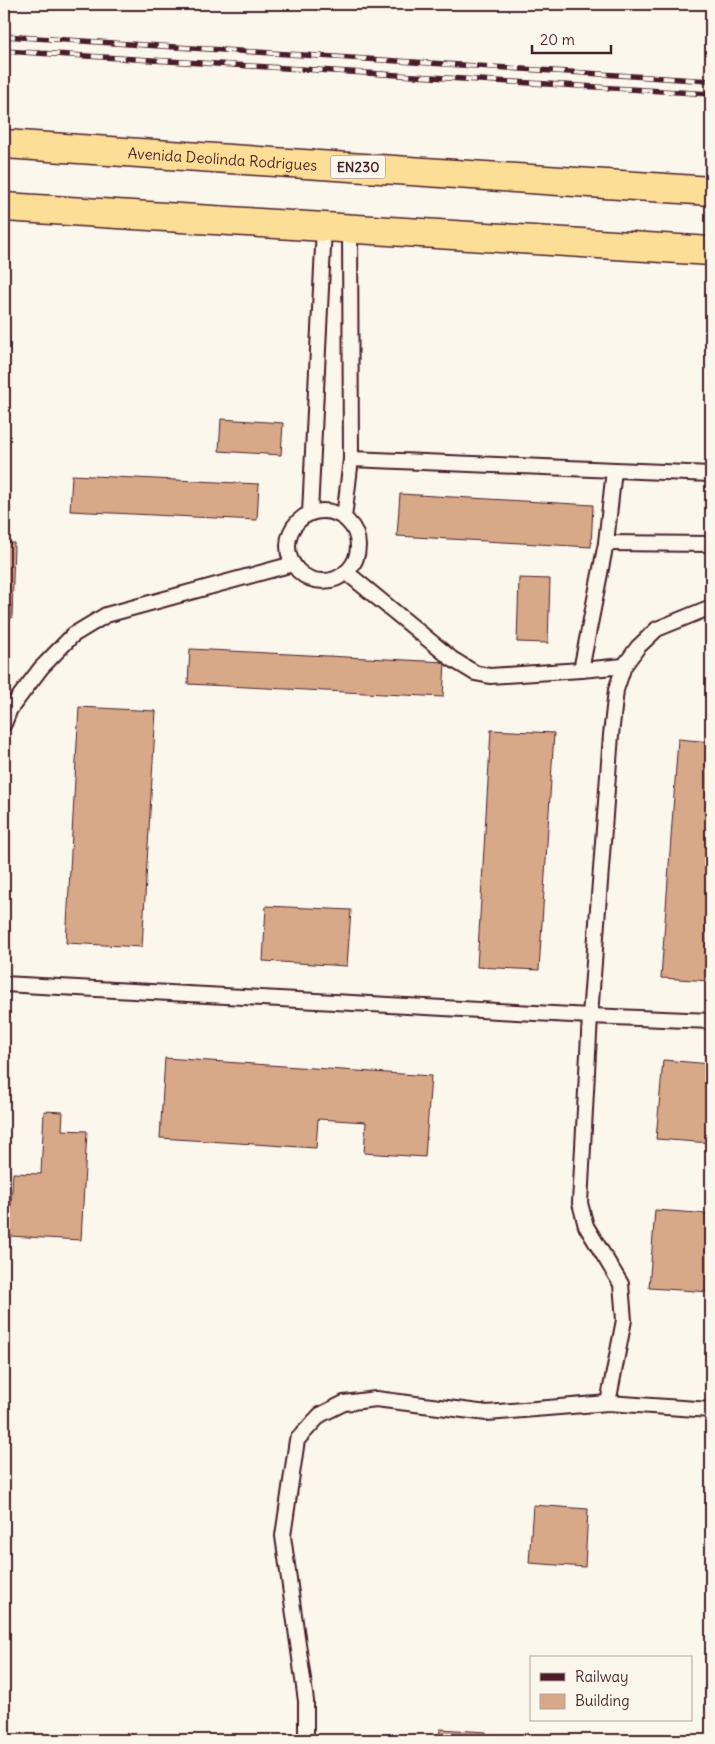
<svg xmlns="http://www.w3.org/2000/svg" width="715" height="1744" font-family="Delius,sans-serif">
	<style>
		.building { fill: #d7a989; stroke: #4a1f2b }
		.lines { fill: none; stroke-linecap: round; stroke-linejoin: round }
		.service-casing { stroke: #4a1f2b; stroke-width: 18 }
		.trunk-casing { stroke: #4a1f2b; stroke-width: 31 }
		.service { stroke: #fbf7ec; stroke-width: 14 }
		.trunk { stroke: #fdde96; stroke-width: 28 }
		.rail-casing { stroke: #4a1f2b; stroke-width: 5.5 }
		.rail { stroke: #fbf7ec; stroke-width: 4; stroke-dasharray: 11; stroke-linecap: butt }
		.labels { text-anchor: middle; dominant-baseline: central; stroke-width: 4; stroke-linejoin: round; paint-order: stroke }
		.shield { fill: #fbf7ec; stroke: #7f6065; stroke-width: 1 }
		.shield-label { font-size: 14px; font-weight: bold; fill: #4a1f2b }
		.street-label { font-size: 15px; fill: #4a1f2b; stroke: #fbf7ec }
	</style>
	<rect width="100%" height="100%" fill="#fbf7ec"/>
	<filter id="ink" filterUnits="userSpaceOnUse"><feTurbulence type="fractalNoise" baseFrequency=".02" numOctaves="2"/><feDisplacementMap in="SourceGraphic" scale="10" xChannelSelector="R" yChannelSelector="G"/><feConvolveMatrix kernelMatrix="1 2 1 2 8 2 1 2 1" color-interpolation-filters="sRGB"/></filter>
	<g filter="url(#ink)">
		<!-- building -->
		<g class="building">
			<polygon points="221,419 283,423 281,455 219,451"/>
			<polygon points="72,475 259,484 257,520 70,511"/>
			<polygon points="400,494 593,505 591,547 397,536"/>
			<polygon points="4,542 14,543 12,618 4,618"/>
			<polygon points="519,578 550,579 548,643 517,642"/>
			<polygon points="190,649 445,662 443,697 188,684"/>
			<polygon points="79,707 156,711 142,947 66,943"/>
			<polygon points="491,730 554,733 539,970 477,967"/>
			<polygon points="678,739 711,742 711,981 661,978"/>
			<polygon points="266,906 351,910 347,966 263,961"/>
			<polygon points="165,1058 431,1076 425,1157 364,1153 366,1122 318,1119 316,1148 160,1138"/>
			<polygon points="663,1060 711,1064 711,1143 656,1139"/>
			<polygon points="44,1111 63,1112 62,1130 87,1131 81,1240 9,1236 13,1173 41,1174"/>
			<polygon points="655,1210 711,1214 711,1292 649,1288"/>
			<polygon points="533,1505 588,1509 585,1567 529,1563"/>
			<polygon points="440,1729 486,1732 486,1740 439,1740"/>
		</g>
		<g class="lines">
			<!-- service casing -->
			<g class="service-casing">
				<g id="service">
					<polyline points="351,459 711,474"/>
					<circle cx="323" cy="546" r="35"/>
					<polyline points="310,513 324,227"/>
					<polyline points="344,518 351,459 350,228"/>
					<polyline points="606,543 711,544"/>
					<polyline points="346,572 452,659 475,673 490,676 581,670 624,666"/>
					<polyline points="581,670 606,543 614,470"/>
					<polyline points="4,724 10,709 41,668 73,635 106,615 293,564"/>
					<polyline points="4,984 590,1016 711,1021"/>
					<polyline points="608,1403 624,1320 621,1284 586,1226 580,1203 590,1016 611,735 616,690 624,666 638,647 657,629 711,607"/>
					<polyline points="306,1740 306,1701 283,1536 297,1440 320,1415 344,1403 376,1399 487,1413 608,1403 711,1410"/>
				</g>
			</g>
			<!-- trunk casing -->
			<g class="trunk-casing">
				<g id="trunk">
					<path id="s1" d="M4 144 711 191"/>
					<polyline points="4,207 711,251"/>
				</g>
			</g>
			<!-- service -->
			<use href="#service" class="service"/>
			<!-- trunk -->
			<use href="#trunk" class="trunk"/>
			<!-- rail casing -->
			<g class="rail-casing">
				<g id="rail">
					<polyline points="4,36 711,81"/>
					<polyline points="4,51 711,94"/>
				</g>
			</g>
			<!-- rail -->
			<use href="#rail" class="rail"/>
		</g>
	</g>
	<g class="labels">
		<!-- shield labels -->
		<rect class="shield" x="330.5" y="155.5" width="55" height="23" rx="4"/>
		<g class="shield-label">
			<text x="358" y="167">EN230</text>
		</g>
		<!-- street labels -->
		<g class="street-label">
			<text stroke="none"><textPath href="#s1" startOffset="219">Avenida Deolinda Rodrigues</textPath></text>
		</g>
	</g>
	<!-- margin -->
	<rect width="715" height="1744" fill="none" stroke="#fbf7ec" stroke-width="20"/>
	<rect x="10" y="10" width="695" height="1724" fill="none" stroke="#4a1f2b" stroke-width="2" filter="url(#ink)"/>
	<!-- legend -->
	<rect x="530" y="1656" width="162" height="65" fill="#fbf7ec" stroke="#b4a19f"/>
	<rect x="540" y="1673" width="25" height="8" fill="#4a1f2b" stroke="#b4a19f"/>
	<text x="575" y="1682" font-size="15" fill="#4a1f2b">Railway</text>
	<rect x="540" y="1694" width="25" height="15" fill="#d7a989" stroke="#b4a19f"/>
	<text x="575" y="1706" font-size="15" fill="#4a1f2b">Building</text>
	<!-- scale -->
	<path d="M532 45v8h79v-8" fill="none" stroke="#4a1f2b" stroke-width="2.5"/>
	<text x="540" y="45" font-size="15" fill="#4a1f2b" stroke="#fbf7ec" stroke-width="4" paint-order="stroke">20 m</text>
</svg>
